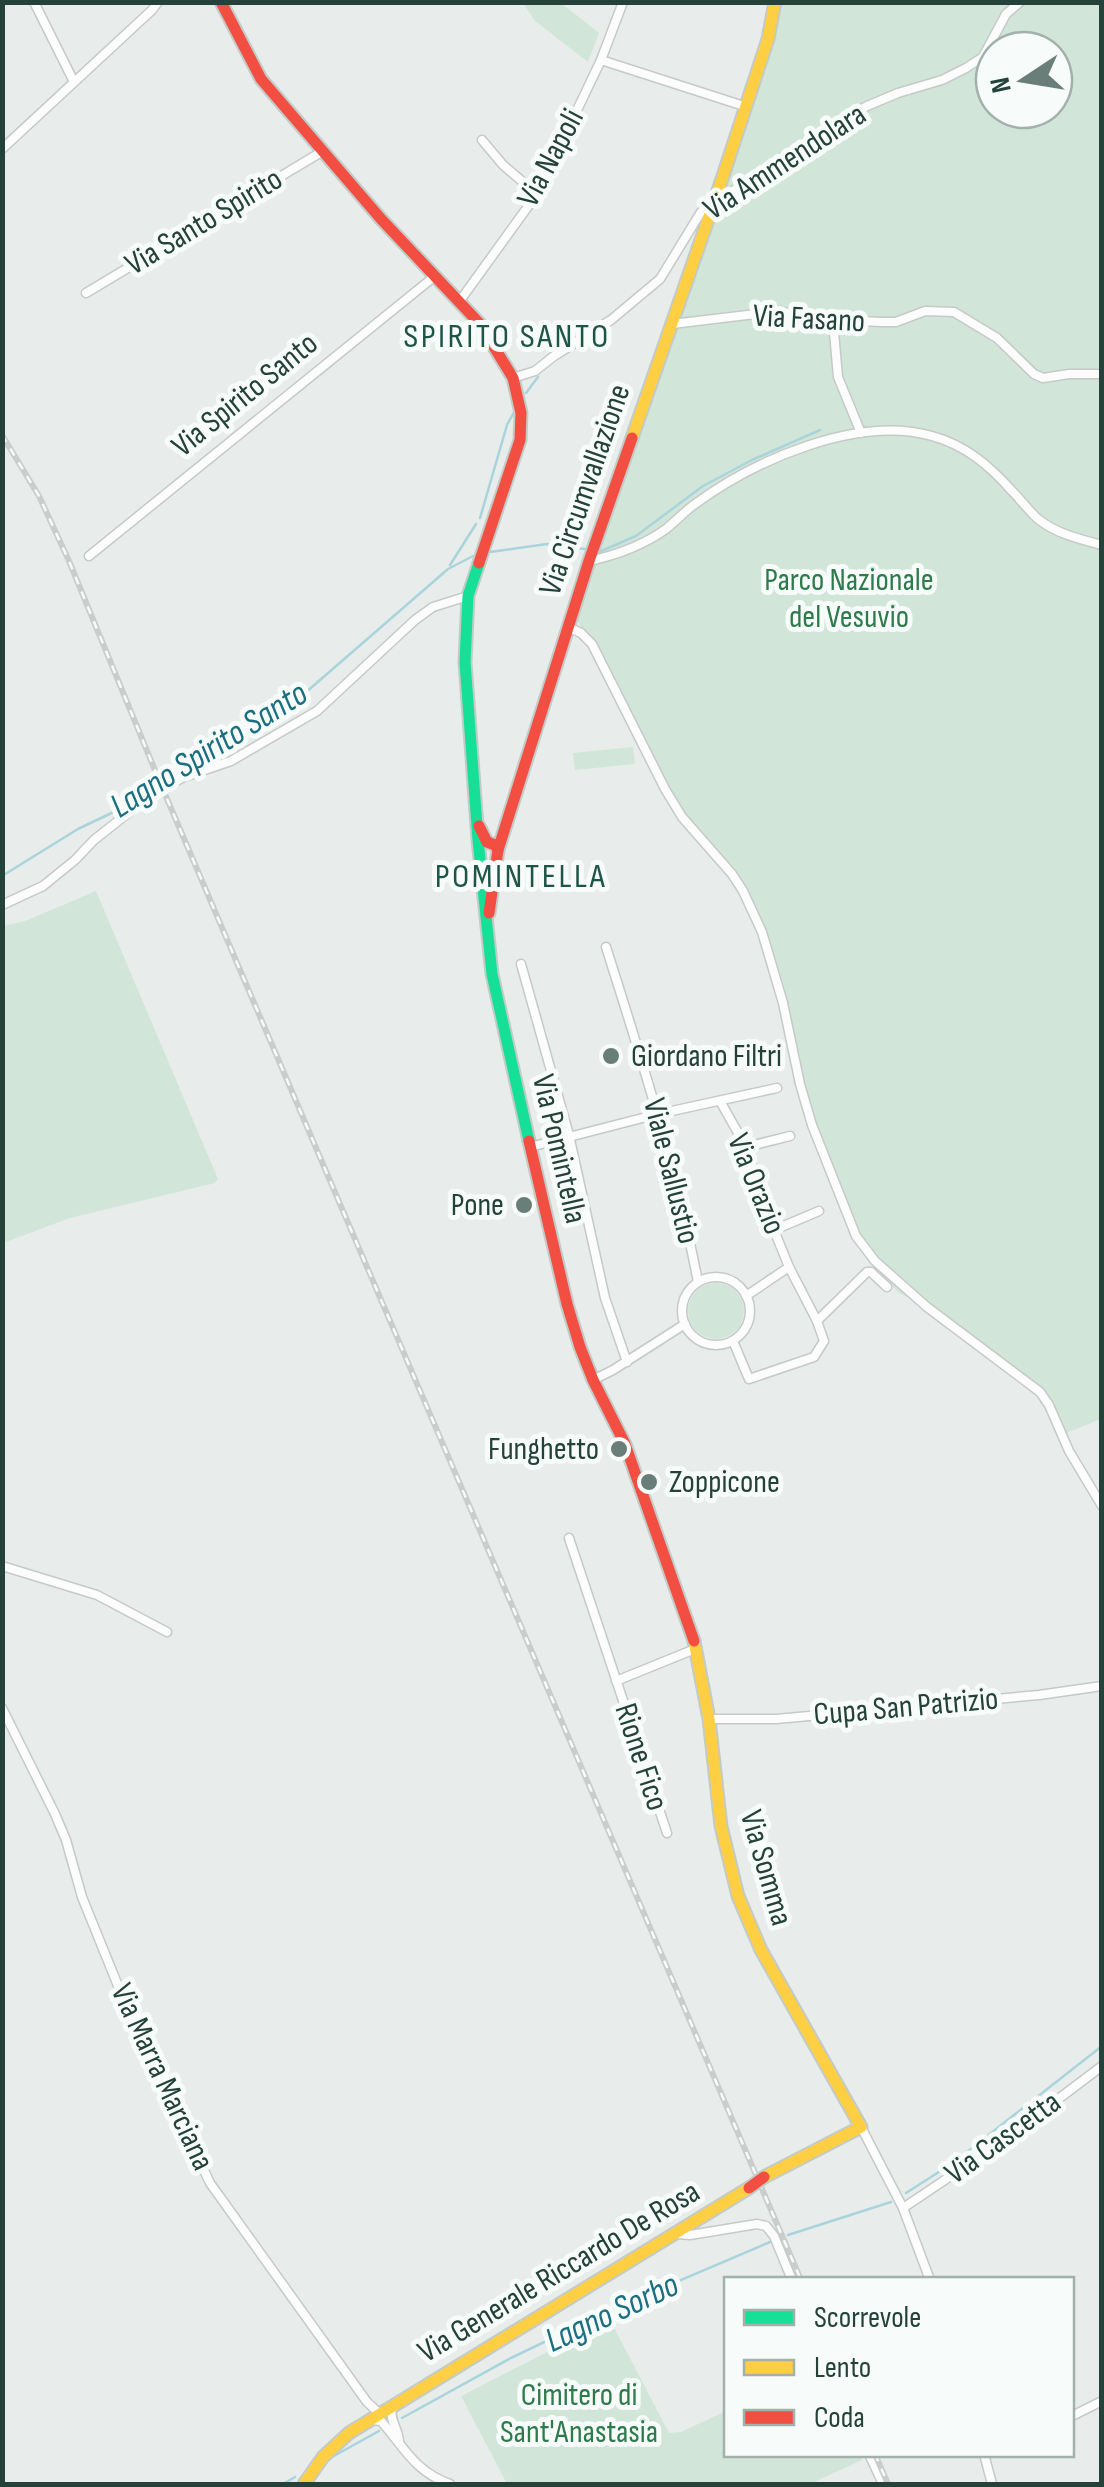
<svg xmlns="http://www.w3.org/2000/svg" width="1104" height="2487" font-family="'Sofia Sans Condensed',sans-serif">
	<style>
		.green { fill: #d1e6d8; fill-rule: evenodd }
		.lines { fill: none; stroke-linecap: round; stroke-linejoin: round }
		.stream { stroke: #a9d4db; stroke-width: 2.5 }
		.street-casing { stroke: #c5cac8; stroke-width: 11 }
		.fast-casing { stroke: #c3cbc8; stroke-width: 15 }
		.slow-casing { stroke: #c3cbc8; stroke-width: 15 }
		.jam-casing { stroke: #c3cbc8; stroke-width: 15 }
		.street { stroke: #fcfcfc; stroke-width: 8 }
		.fast { stroke: #16e098; stroke-width: 11 }
		.slow { stroke: #ffcf43; stroke-width: 11 }
		.jam { stroke: #f24e42; stroke-width: 11 }
		.rail-casing { stroke: #c9cdcc; stroke-width: 6 }
		.rail { stroke: #f7fbf9; stroke-width: 2.5; stroke-dasharray: 8; stroke-linecap: butt }
		.slow-bridge-casing { stroke: #c3cbc8; stroke-width: 15; stroke-linecap: butt }
		.jam-bridge-casing { stroke: #c3cbc8; stroke-width: 15; stroke-linecap: butt }
		.slow-bridge { stroke: #ffcf43; stroke-width: 11 }
		.jam-bridge { stroke: #f24e42; stroke-width: 11 }
		.poi-dot { fill: #697e78; stroke: #f7fbf9; stroke-width: 4 }
		.labels { text-anchor: middle; dominant-baseline: central; stroke-width: 10; stroke-linejoin: round; paint-order: stroke }
		.street-label { font-size: 32px; fill: #24423a; stroke: #f7fbf9 }
		.park-label { font-size: 32px; fill: #2d7a4b; stroke: #f7fbf9 }
		.poi-label { font-size: 32px; fill: #24423a; stroke: #f7fbf9; text-anchor: start }
		.neighbourhood-label { font-size: 35px; letter-spacing: 2.5px; fill: #1f5548; stroke: #f7fbf9 }
		.water-label { font-size: 35px; font-style: italic; fill: #1c6f80; stroke: #f7fbf9 }
	</style>
	<rect width="100%" height="100%" fill="#e8edeb"/>
	<!-- green -->
	<g class="green">
		<polygon points="523,3 561,3 599,33 588,62 535,21"/>
		<path d="M772 3H1101V1419L1064 1434 1038 1392 917 1302 899 1293 875 1268 850 1231 809 1121 774 974 752 912 711 852 672 811 569 603 746 96 768 27ZM994 50H1054V110H994Z"/>
		<polygon points="633,747 635,764 575,770 573,753"/>
		<polygon points="96,891 218,1179 215,1183 70,1218 3,1243 3,926 25,921"/>
		<circle cx="716" cy="1311" r="28"/>
		<polygon points="610,2320 669,2433 681,2432 726,2411 726,2454 860,2454 862,2460 810,2484 507,2484 461,2396"/>
	</g>
	<g class="lines">
		<!-- stream -->
		<g class="stream">
			<polyline points="526,393 538,377"/>
			<polyline points="480,518 507,425 514,412"/>
			<polyline points="490,552 547,544 585,549"/>
			<polyline points="599,552 636,536 703,486 752,460 820,430"/>
			<polyline points="450,565 476,524"/>
			<polyline points="2,876 78,829 122,808 178,770 234,744 282,713 448,569 473,556"/>
			<polyline points="906,2193 953,2163 1102,2046"/>
			<polyline points="788,2235 891,2202"/>
			<polyline points="402,2418 511,2358 613,2309 770,2242"/>
			<polyline points="332,2457 379,2431"/>
			<polyline points="283,2484 295,2477"/>
		</g>
		<!-- street casing -->
		<g class="street-casing">
			<g id="street">
				<polyline points="34,2 74,82"/>
				<polyline points="601,60 747,107"/>
				<polyline points="482,140 503,165 537,194"/>
				<polyline points="2,149 152,10 158,2"/>
				<polyline points="86,293 323,151"/>
				<polyline points="459,302 537,194 601,60 623,2"/>
				<polyline points="833,321 838,377 861,433"/>
				<polyline points="672,324 781,311 811,319 882,322 896,322 925,311 954,312 997,338 1034,374 1043,378 1069,374 1102,374"/>
				<polyline points="513,378 535,371 554,356 611,320 660,279 701,212 831,126 867,106 898,93 942,80 966,68 983,57 1006,14 1020,2"/>
				<polyline points="89,556 435,276"/>
				<path d="M589 561C617 555 642 546 666 529 676 521 685 511 695 504 755 460 857 415 932 436 965 445 989 465 1012 491 1021 500 1029 511 1038 519 1057 534 1079 539 1102 545"/>
				<polyline points="568,627 581,633 592,644 665,789 682,817 732,874 743,891 762,932 783,1003 800,1084 812,1125 856,1236 875,1261 927,1307 1040,1392 1049,1405 1069,1451 1102,1506"/>
				<polyline points="2,905 43,886 75,860 94,840 152,794 184,777 231,761 317,711 415,620 433,607 468,596"/>
				<path d="M606 947C641 1057 676 1168 698 1282"/>
				<polyline points="521,964 569,1135 605,1298 627,1362"/>
				<polyline points="720,1101 746,1147 774,1230 789,1267 817,1321 824,1341 814,1357 749,1379 733,1341"/>
				<polyline points="530,1147 658,1114 777,1088"/>
				<polyline points="746,1147 790,1136"/>
				<polyline points="774,1230 819,1211"/>
				<circle cx="716" cy="1311" r="34"/>
				<polyline points="746,1296 789,1267"/>
				<polyline points="817,1321 867,1272 871,1272 887,1287"/>
				<polyline points="593,1380 613,1370 685,1324"/>
				<polyline points="569,1538 667,1833"/>
				<polyline points="2,1566 97,1595 167,1632"/>
				<polyline points="616,1681 695,1649"/>
				<polyline points="2,1708 55,1814 66,1840 82,1897 127,2008 210,2183 367,2402 380,2414"/>
				<polyline points="709,1719 776,1719 1039,1695 1102,1686"/>
				<polyline points="861,2127 903,2208 930,2280"/>
				<polyline points="903,2208 1000,2143 1102,2066"/>
				<polyline points="678,2234 690,2235 757,2224 766,2226 774,2236 792,2280"/>
				<path d="M392 2407C389 2420 398 2428 399 2441"/>
				<polyline points="1072,2416 1102,2401"/>
				<path d="M372 2420 381 2421C404 2447 415 2472 450 2484"/>
				<polyline points="869,2454 883,2484"/>
				<polyline points="984,2454 992,2484"/>
			</g>
		</g>
		<!-- fast casing -->
		<g class="fast-casing">
			<polyline id="fast" points="479,563 468,596 465,662 478,840 492,974 529,1141"/>
		</g>
		<!-- slow casing -->
		<g class="slow-casing">
			<g id="slow">
				<polyline points="721,182 768,39 775,2"/>
				<polyline points="632,438 710,214"/>
				<polyline points="694,1641 709,1719 721,1826 738,1896 761,1950 861,2127 764,2177"/>
				<polyline points="304,2484 323,2457 349,2433 749,2188"/>
			</g>
		</g>
		<!-- jam casing -->
		<g class="jam-casing">
			<g id="jam">
				<polyline points="221,2 261,79 381,219 480,324 513,378 521,413 520,440 479,563"/>
				<polyline points="479,826 487,842 495,845 498,850 489,913"/>
				<polyline points="498,850 589,561 632,438"/>
				<polyline points="529,1141 567,1304 580,1347 593,1380 625,1444 694,1641"/>
			</g>
		</g>
		<!-- street -->
		<use href="#street" class="street"/>
		<!-- fast -->
		<use href="#fast" class="fast"/>
		<!-- slow -->
		<use href="#slow" class="slow"/>
		<!-- jam -->
		<use href="#jam" class="jam"/>
		<!-- rail casing -->
		<g class="rail-casing">
			<g id="rail">
				<polyline points="2,435 39,496 69,561 159,780 328,1176 801,2280"/>
				<polyline points="875,2454 888,2484"/>
			</g>
		</g>
		<!-- rail -->
		<use href="#rail" class="rail"/>
		<!-- slow-bridge casing -->
		<g class="slow-bridge-casing">
			<polyline id="slow-bridge" points="710,214 721,182"/>
		</g>
		<!-- jam-bridge casing -->
		<g class="jam-bridge-casing">
			<polyline id="jam-bridge" points="749,2188 764,2177"/>
		</g>
		<!-- slow-bridge -->
		<use href="#slow-bridge" class="slow-bridge"/>
		<!-- jam-bridge -->
		<use href="#jam-bridge" class="jam-bridge"/>
	</g>
	<!-- markers -->
	<g class="poi-dot">
		<circle cx="611" cy="1056" r="10"/>
		<circle cx="524" cy="1205" r="10"/>
		<circle cx="619" cy="1449" r="10"/>
		<circle cx="649" cy="1482" r="10"/>
	</g>
	<g class="labels">
		<!-- street labels -->
		<g class="street-label">
			<text transform="translate(551 158) rotate(-62)">Via Napoli</text>
			<text transform="translate(785 162) rotate(-33)">Via Ammendolara</text>
			<text transform="translate(204 222) rotate(-31)">Via Santo Spirito</text>
			<text transform="translate(809 319) rotate(3)">Via Fasano</text>
			<text transform="translate(245 395) rotate(-39)">Via Spirito Santo</text>
			<text transform="translate(585 490) rotate(-71)">Via Circumvallazione</text>
			<text transform="translate(559 1149) rotate(77)">Via Pomintella</text>
			<text transform="translate(671 1171) rotate(76)">Viale Sallustio</text>
			<text transform="translate(756 1184) rotate(68)">Via Orazio</text>
			<text transform="translate(906 1707) rotate(-5)">Cupa San Patrizio</text>
			<text transform="translate(641 1757) rotate(72)">Rione Fico</text>
			<text transform="translate(766 1868) rotate(74)">Via Somma</text>
			<text transform="translate(162 2077) rotate(65)">Via Marra Marciana</text>
			<text transform="translate(1003 2138) rotate(-36)">Via Cascetta</text>
			<text transform="translate(559 2272) rotate(-31)">Via Generale Riccardo De Rosa</text>
		</g>
		<!-- park labels -->
		<g class="park-label">
			<text x="849" y="580">Parco Nazionale<tspan x="849" dy="37">del Vesuvio</tspan></text>
			<text x="579" y="2395">Cimitero di<tspan x="579" dy="37">Sant'Anastasia</tspan></text>
		</g>
		<!-- poi labels -->
		<g class="poi-label">
			<text x="631" y="1056">Giordano Filtri</text>
			<text x="504" y="1205" text-anchor="end">Pone</text>
			<text x="599" y="1449" text-anchor="end">Funghetto</text>
			<text x="669" y="1482">Zoppicone</text>
		</g>
		<!-- neighbourhood labels -->
		<g class="neighbourhood-label">
			<text x="507" y="336">SPIRITO SANTO</text>
			<text x="521" y="876">POMINTELLA</text>
		</g>
		<!-- water labels -->
		<g class="water-label">
			<text transform="translate(209 750) rotate(-32)">Lagno Spirito Santo</text>
			<text transform="translate(612 2313) rotate(-25)">Lagno Sorbo</text>
		</g>
	</g>
	<!-- border -->
	<rect width="1104" height="2487" fill="none" stroke="#24423a" stroke-width="10"/>
	<!-- legend -->
	<rect x="724" y="2277" width="350" height="180" fill="#f7fbf9" stroke="#a3b1ad" stroke-width="2.5"/>
	<rect x="744" y="2310" width="50" height="15" fill="#16e098" stroke="#a3b1ad" stroke-width="2.5"/>
	<text x="814" y="2327" font-size="30" fill="#24423a">Scorrevole</text>
	<rect x="744" y="2360" width="50" height="15" fill="#ffcf43" stroke="#a3b1ad" stroke-width="2.5"/>
	<text x="814" y="2377" font-size="30" fill="#24423a">Lento</text>
	<rect x="744" y="2410" width="50" height="15" fill="#f24e42" stroke="#a3b1ad" stroke-width="2.5"/>
	<text x="814" y="2427" font-size="30" fill="#24423a">Coda</text>
	<!-- north arrow -->
	<g transform="translate(1024 80) rotate(258)"><circle r="48" fill="#f7fbf9" stroke="#a3b1ad" stroke-width="2.5"/>
	<path d="M0-8L18 38L0 25L-18 38Z" fill="#697e78"/>
	<text y="-15" font-size="28" font-weight="bold" text-anchor="middle" fill="#24423a">N</text>
	</g>
</svg>
